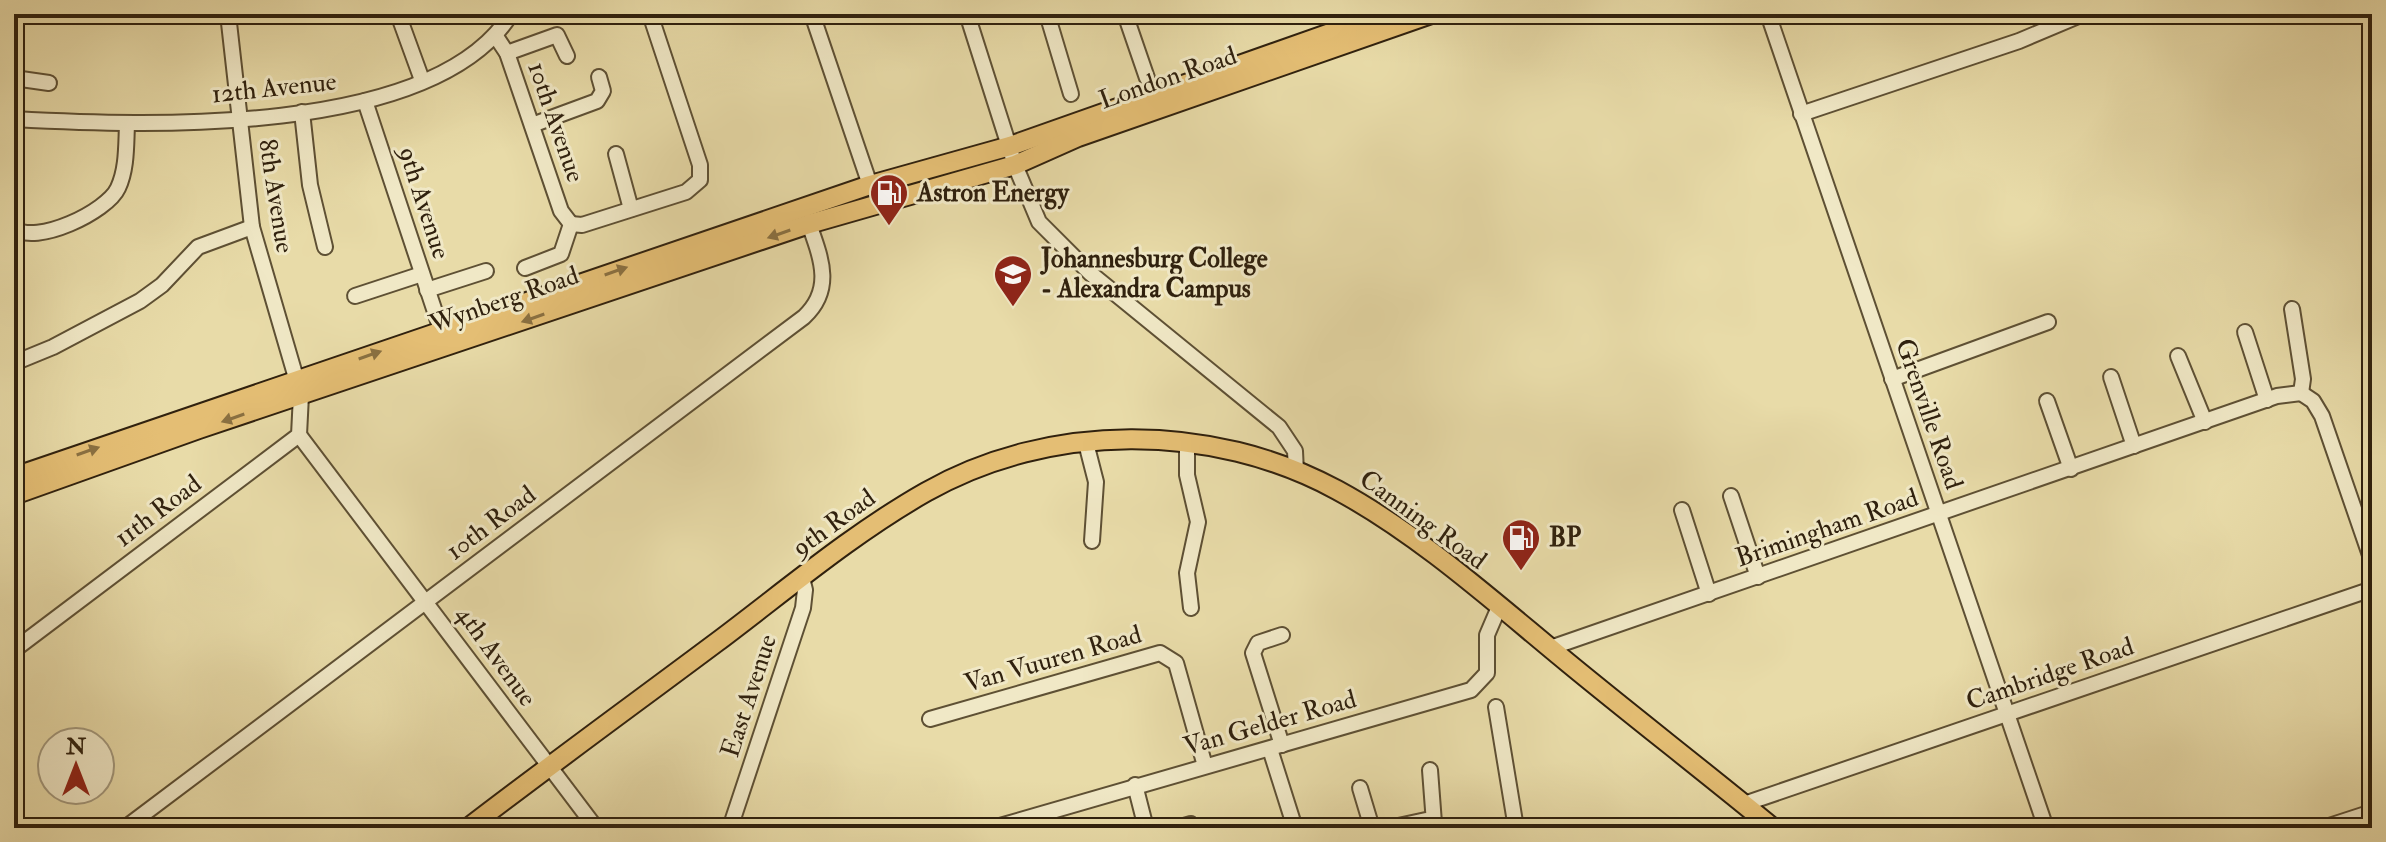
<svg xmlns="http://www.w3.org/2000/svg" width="2386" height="842" font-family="'IM FELL Double Pica',serif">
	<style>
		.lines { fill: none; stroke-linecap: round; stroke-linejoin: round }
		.minor-casing { stroke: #5e5034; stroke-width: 18 }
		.major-casing { stroke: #30210e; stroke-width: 22 }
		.minor { stroke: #f0e8c6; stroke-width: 14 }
		.major { stroke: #e4be74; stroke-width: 18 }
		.oneway { fill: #8a7041 }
		.labels { text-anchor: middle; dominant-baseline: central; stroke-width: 6; stroke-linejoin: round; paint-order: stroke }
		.street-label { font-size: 26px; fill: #30210e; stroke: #f0e8c6 }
		.poi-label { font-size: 26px; font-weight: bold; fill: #30210e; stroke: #f0e8c6; text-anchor: start }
	</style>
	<rect width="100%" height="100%" fill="#e8dba8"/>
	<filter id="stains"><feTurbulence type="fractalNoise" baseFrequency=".0025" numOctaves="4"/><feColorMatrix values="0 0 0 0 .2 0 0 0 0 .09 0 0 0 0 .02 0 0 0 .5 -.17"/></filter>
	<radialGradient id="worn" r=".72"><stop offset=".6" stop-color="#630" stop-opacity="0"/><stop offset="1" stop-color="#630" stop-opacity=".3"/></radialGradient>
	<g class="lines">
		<!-- minor casing -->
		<g class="minor-casing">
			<g id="minor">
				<polyline points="398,14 422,80"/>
				<polyline points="812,14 870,185"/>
				<polyline points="967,14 1015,165 1039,222 1090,273 1279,427 1295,451 1296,472"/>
				<polyline points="1047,14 1071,94"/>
				<polyline points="1125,14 1147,78"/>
				<polyline points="1768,14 2046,828"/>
				<polyline points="495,35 507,53 561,211 571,224"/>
				<polyline points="507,53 557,35 567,56"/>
				<polyline points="14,78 49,83"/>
				<polyline points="365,101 438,321"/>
				<polyline points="302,112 310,185 325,247"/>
				<polyline points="1801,114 2019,41 2083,14"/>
				<path d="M14 119C143 126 433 138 511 14"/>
				<polyline points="532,125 597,101 603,91 599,77"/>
				<polyline points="616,154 631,209"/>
				<polyline points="571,224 582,225 686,192 700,180 700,165 650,14"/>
				<path d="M14 228C35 246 107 212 118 188 127 169 126 145 127 125"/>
				<polyline points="525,268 561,254 571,224"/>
				<polyline points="427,290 486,271"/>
				<polyline points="355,296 422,274"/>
				<polyline points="2292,309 2303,379 2301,393"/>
				<polyline points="2245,332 2267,400"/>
				<polyline points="2178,356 2205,422"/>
				<polyline points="14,363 53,347 140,301 162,285 198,247 252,227"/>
				<polyline points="2111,377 2134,446"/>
				<polyline points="1892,379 2048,322"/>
				<polyline points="2301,393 2313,401 2322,416 2372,561"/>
				<polyline points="2047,401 2071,469"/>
				<polyline points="299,435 596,828"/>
				<polyline points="1187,442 1187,475 1198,522 1187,573 1191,608"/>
				<polyline points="1086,443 1096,482 1092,541"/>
				<polyline points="1731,496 1758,577"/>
				<polyline points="1682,510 1709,594"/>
				<polyline points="1550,648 2277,396 2301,393"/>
				<polyline points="14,650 299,435 301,395 252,227 228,14"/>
				<polyline points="1496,707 1516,828"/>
				<polyline points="930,719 1160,653 1176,663 1205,766"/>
				<polyline points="1282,745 1253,653 1258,643 1282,635"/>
				<polyline points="1270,749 1295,828"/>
				<polyline points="1430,770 1434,823"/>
				<polyline points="1135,785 1146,828"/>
				<polyline points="1360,788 1372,828"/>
				<polyline points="1744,804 2372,589"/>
				<path d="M125 828 804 317C834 289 821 258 809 224"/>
				<polyline points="730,828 803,608 805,590 802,578"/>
				<polyline points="993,828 1471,690 1487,673 1487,635 1499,607"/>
				<polyline points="1177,828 1191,824"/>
				<polyline points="1389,828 1426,820 1437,828"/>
				<polyline points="2323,828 2372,812"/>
			</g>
		</g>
		<!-- major casing -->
		<g class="major-casing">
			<g id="major">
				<polyline points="14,477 867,186 1010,146 1384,14"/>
				<polyline points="14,495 199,429 809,224 1015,165 1078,137 1431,14"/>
				<path d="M468 828C550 765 634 704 717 642 785 591 852 534 926 492 1049 422 1212 422 1337 490 1420 535 1494 602 1567 662 1635 718 1705 772 1773 828"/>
			</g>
		</g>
		<!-- minor -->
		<use href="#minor" class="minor"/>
		<!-- major -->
		<use href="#major" class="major"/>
	</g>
	<!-- one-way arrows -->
	<defs><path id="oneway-solid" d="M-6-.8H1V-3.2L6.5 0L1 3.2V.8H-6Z" transform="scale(2)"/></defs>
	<g class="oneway">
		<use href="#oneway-solid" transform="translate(779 234) rotate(161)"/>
		<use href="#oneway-solid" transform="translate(616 271) rotate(-19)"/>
		<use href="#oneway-solid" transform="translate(533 318) rotate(161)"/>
		<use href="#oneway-solid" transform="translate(370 355) rotate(-19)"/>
		<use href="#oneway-solid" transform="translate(233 418) rotate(161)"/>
		<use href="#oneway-solid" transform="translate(88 451) rotate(-19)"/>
	</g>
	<!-- icons -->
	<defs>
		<g id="fuel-pin" transform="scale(2)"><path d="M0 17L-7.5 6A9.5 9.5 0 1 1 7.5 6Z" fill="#8f2418" stroke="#f0e8c6"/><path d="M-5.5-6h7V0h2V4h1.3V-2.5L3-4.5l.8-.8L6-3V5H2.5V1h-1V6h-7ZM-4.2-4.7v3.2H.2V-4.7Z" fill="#fff"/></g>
		<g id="university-pin" transform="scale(2)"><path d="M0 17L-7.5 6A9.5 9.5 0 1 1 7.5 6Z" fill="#8f2418" stroke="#f0e8c6"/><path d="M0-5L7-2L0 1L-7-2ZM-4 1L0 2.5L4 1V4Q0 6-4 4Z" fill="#fff"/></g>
	</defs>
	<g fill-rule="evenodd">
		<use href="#fuel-pin" x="889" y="193"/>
		<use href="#university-pin" x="1013" y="274"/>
		<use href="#fuel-pin" x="1521" y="538"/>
	</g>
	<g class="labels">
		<!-- street labels -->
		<g class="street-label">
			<text transform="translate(1168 78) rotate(-19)">London Road</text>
			<text transform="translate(274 88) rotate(-6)">12th Avenue</text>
			<text transform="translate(556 122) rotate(71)">10th Avenue</text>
			<text transform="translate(276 196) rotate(81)">8th Avenue</text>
			<text transform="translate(424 203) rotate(72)">9th Avenue</text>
			<text transform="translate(504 300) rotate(-19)">Wynberg Road</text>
			<text transform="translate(1929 414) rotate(71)">Grenville Road</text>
			<text transform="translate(158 511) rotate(-37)">11th Road</text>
			<text transform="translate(1423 520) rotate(36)">Canning Road</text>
			<text transform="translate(491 523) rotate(-37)">10th Road</text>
			<text transform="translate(834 523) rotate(-36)">9th Road</text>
			<text transform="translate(1827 528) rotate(-19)">Brimingham Road</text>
			<text transform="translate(496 656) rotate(54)">4th Avenue</text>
			<text transform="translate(1053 659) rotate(-16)">Van Vuuren Road</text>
			<text transform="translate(2050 674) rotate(-19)">Cambridge Road</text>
			<text transform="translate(749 696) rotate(-72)">East Avenue</text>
			<text transform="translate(1270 723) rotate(-16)">Van Gelder Road</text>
		</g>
		<!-- poi labels -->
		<g class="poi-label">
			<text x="917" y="193">Astron Energy</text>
			<text x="1041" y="259">Johannesburg College<tspan x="1041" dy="30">- Alexandra Campus</tspan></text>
			<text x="1549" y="538">BP</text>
		</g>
	</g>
	<!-- margin -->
	<rect width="2386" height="842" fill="none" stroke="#e8dba8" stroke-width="48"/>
	<rect x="16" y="16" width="2354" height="810" fill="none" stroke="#30210e" stroke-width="4"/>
	<rect x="24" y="24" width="2338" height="794" fill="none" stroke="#30210e" stroke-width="2"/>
	<!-- north arrow -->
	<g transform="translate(76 766)"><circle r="38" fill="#f0e8c6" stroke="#a3987c" stroke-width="2"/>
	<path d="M0-6L14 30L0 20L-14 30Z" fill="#8f2418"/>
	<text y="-12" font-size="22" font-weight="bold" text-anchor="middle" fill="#30210e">N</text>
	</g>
	<rect width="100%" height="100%" filter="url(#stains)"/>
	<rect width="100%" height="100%" fill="url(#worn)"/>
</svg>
